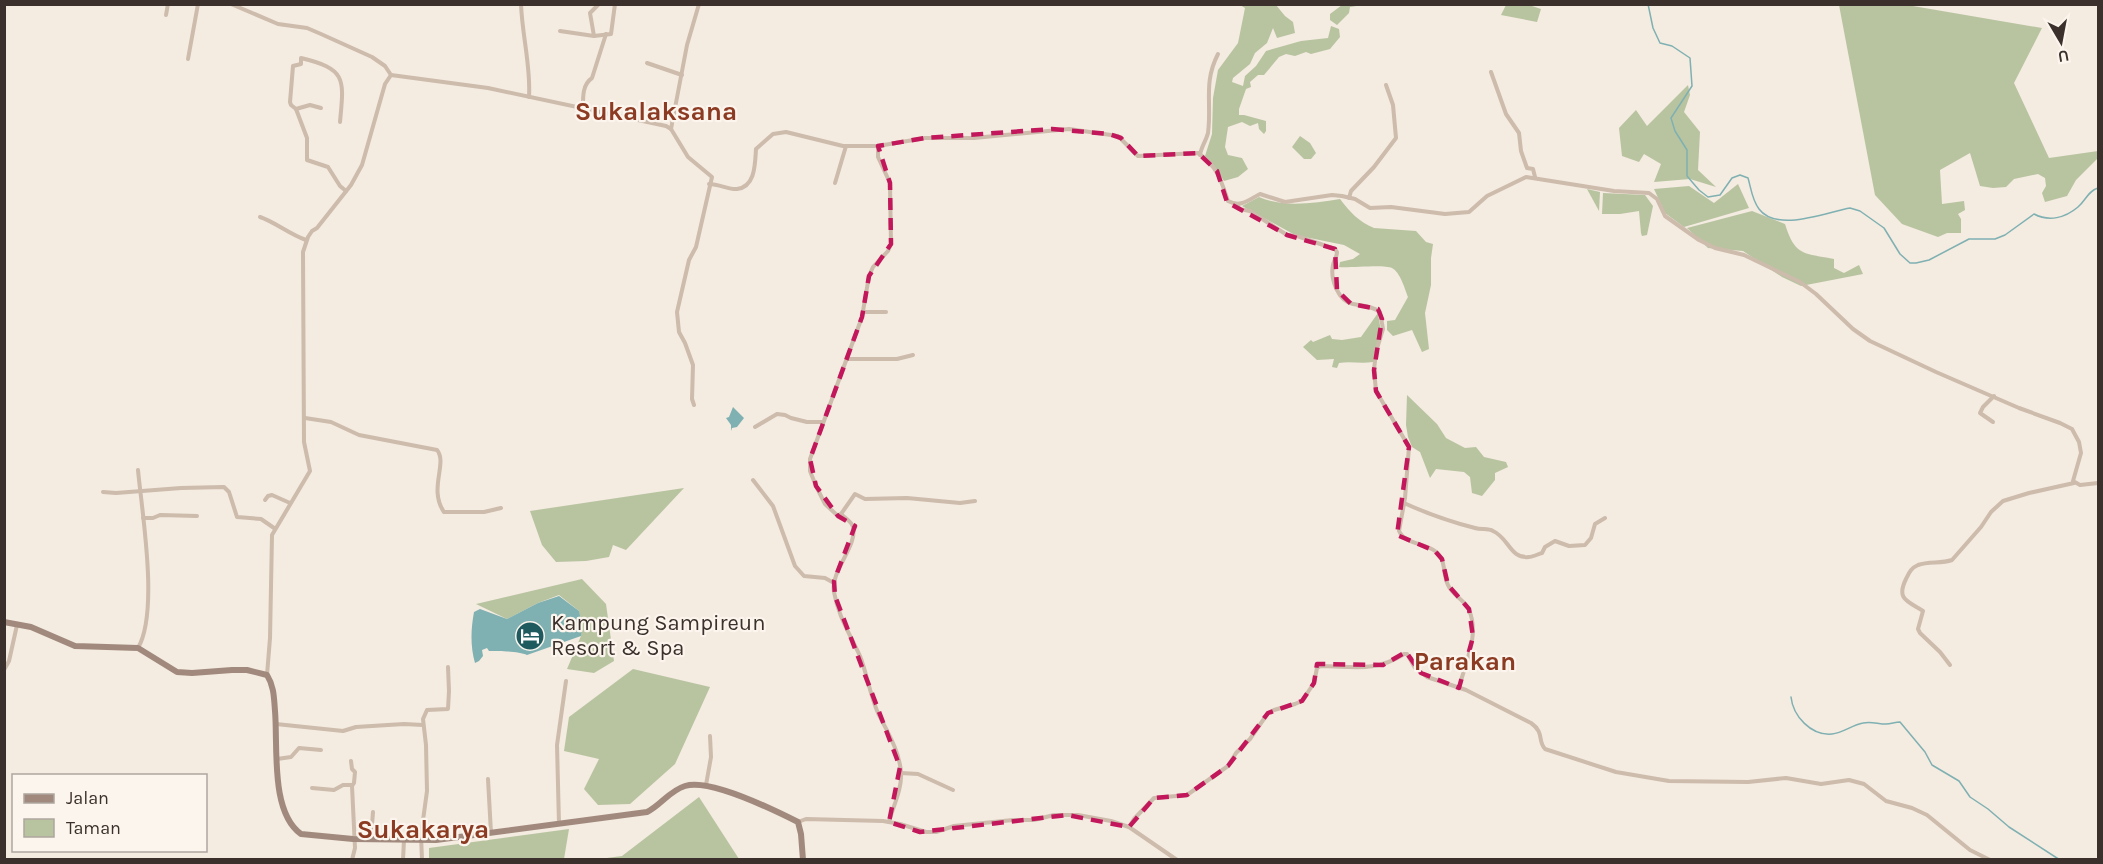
<svg xmlns="http://www.w3.org/2000/svg" width="2103" height="864" font-family="Karla,sans-serif">
	<style>
		.green { fill: #b8c4a0 }
		.water { fill: #7fb0b2 }
		.lines { fill: none; stroke-linecap: round; stroke-linejoin: round }
		.stream { stroke: #7fb0b2; stroke-width: 1.5 }
		.minor { stroke: #cdbbac; stroke-width: 4 }
		.secondary { stroke: #a18a7d; stroke-width: 6 }
		.marked { fill: none; stroke: #c2185b; stroke-width: 4.5; stroke-dasharray: 12 8; stroke-linejoin: round }
		.labels { text-anchor: middle; dominant-baseline: central; stroke-width: 4.5; stroke-linejoin: round; paint-order: stroke }
		.poi-label { font-size: 22px; fill: #3b302b; stroke: #fbf5ee; text-anchor: start }
		.quarter-label { font-size: 26px; font-weight: bold; fill: #8c3b22; stroke: #fbf5ee }
	</style>
	<rect width="100%" height="100%" fill="#f4ebe1"/>
	<!-- green -->
	<g class="green">
		<polygon points="1240,5 1276,5 1285,16 1293,22 1295,33 1277,38 1273,28 1267,43 1255,53 1250,64 1233,78 1232,82 1243,86 1245,76 1256,66 1266,51 1301,41 1328,38 1331,26 1339,29 1340,37 1330,49 1311,54 1306,52 1295,56 1286,54 1279,57 1264,75 1258,75 1250,82 1251,87 1246,89 1239,109 1239,115 1244,115 1266,121 1266,131 1264,134 1259,129 1258,123 1250,126 1242,122 1228,127 1225,147 1228,155 1242,158 1248,169 1238,177 1224,181 1213,165 1205,156 1212,134 1213,98 1218,70 1238,43 1245,8"/>
		<polygon points="1342,5 1342,4 1363,5 1350,7 1349,13 1337,25 1330,20 1330,14"/>
		<polygon points="1506,5 1529,5 1541,9 1537,22 1501,15"/>
		<polygon points="1839,5 1907,5 2042,28 2014,83 2049,158 2098,151 2098,158 2076,180 2067,196 2045,202 2042,193 2046,186 2045,178 2038,174 2014,179 2006,187 1993,188 1980,186 1970,153 1940,170 1942,204 1964,201 1965,210 1958,214 1961,219 1961,233 1947,233 1938,237 1902,224 1875,195"/>
		<polygon points="1688,85 1690,95 1684,112 1700,132 1698,170 1716,187 1690,179 1654,182 1661,164 1644,154 1639,162 1622,156 1619,128 1636,110 1647,126"/>
		<polygon points="1300,136 1310,143 1316,153 1311,159 1304,159 1292,147"/>
		<polygon points="1738,184 1749,208 1684,227 1665,213 1654,189 1689,186 1714,203"/>
		<polygon points="1587,189 1600,192 1599,211"/>
		<polygon points="1603,193 1645,195 1653,206 1647,235 1642,236 1641,233 1639,211 1620,214 1602,214"/>
		<path d="M1259 197C1284 208 1314 203 1340 199 1350 212 1359 222 1374 228L1416 231 1426 242 1433 244 1431 258V285L1425 313 1429 349 1422 352 1412 330 1393 336 1387 330V321L1395 320 1408 297C1405 289 1400 272 1392 268 1384 264 1351 268 1339 267L1340 262 1353 259 1360 254 1344 245 1295 235 1242 206Z"/>
		<path d="M1752 211 1785 224C1795 256 1803 253 1834 259V268L1844 273 1859 265 1863 274 1801 286 1782 277 1743 251 1708 248 1687 228Z"/>
		<path d="M1378 313 1381 332 1373 362C1360 364 1351 361 1339 363L1337 368 1332 367 1334 359 1317 360 1303 347 1311 340 1313 342 1330 335 1332 339 1342 340 1361 337Z"/>
		<polygon points="1407,395 1437,424 1446,438 1465,448 1476,447 1484,457 1506,462 1508,467 1495,473 1495,480 1482,496 1472,493 1470,477 1464,472 1436,469 1430,478 1420,452 1412,447 1408,437 1406,425"/>
		<polygon points="684,488 626,550 613,545 609,557 586,561 556,562 542,545 530,511"/>
		<polygon points="582,579 606,604 614,661 594,673 567,669 581,636 579,611 559,595 538,603 507,619 476,604"/>
		<polygon points="633,669 710,687 675,764 630,804 598,805 584,789 599,759 564,751 569,717"/>
		<polygon points="699,797 739,859 599,859 622,856"/>
		<polygon points="569,829 564,859 429,859 429,848"/>
	</g>
	<!-- water -->
	<g class="water">
		<polygon points="733,407 744,418 737,427 732,428 731,431 731,425 726,418 729,417"/>
		<path d="M559 596 579 611 582 625 581 636 527 655C519 651 498 651 489 651L487 648 482 650 483 656 479 661 475 663C470 645 471 629 474 612L480 609 507 619 538 603Z"/>
	</g>
	<g class="lines">
		<!-- stream -->
		<g class="stream">
			<path d="M1648 4 1653 28 1660 43 1672 46 1690 58 1692 86 1671 118 1675 131 1687 150V176L1699 190 1708 197 1720 195 1732 178 1740 175 1748 178C1751 188 1752 200 1759 209 1777 233 1827 212 1850 208L1860 211 1884 228 1900 254 1910 263H1916L1929 260 1969 239H1995L2005 235 2034 214C2049 222 2065 218 2078 207 2086 200 2088 191 2098 188"/>
			<path d="M1791 697C1793 716 1811 736 1832 734 1843 733 1852 725 1863 723 1871 721 1878 724 1886 724 1891 724 1895 722 1900 722L1925 752 1932 765 1959 781 1970 797 1988 809 2009 827 2060 860"/>
		</g>
		<!-- minor -->
		<g class="minor">
			<polyline points="231,4 278,24 307,28 321,34 372,57 385,66 391,75 488,88 666,126 671,129 688,157 712,177 696,247 689,260 677,312 679,332 685,343 693,365 692,399 694,405"/>
			<path d="M521 4C522 35 531 66 529 97"/>
			<polyline points="166,15 168,4"/>
			<polyline points="560,31 594,36 611,34 615,4"/>
			<polyline points="594,36 590,13 599,4"/>
			<polyline points="188,59 198,4"/>
			<polyline points="647,63 682,75"/>
			<polyline points="1491,72 1506,114 1519,133 1521,151 1527,168 1533,169 1535,177"/>
			<polyline points="321,108 310,105 296,109 307,138 307,160 328,167 340,186 346,191"/>
			<path d="M296 109 291 105 290 102 293 66 301 64V58C347 69 344 79 340 122"/>
			<path d="M583 109C583 98 582 85 592 78L606 34"/>
			<polyline points="671,129 687,45 699,4"/>
			<path d="M878 146V157L890 183 891 244 888 251 873 267 869 276 862 317 810 459V471L816 486 825 504 838 516 841 514C845 518 852 522 853 527 858 546 830 571 834 592 838 616 850 634 860 656 867 674 870 695 878 713 887 731 900 752 901 773 902 790 893 806 889 822"/>
			<path d="M1200 155C1201 147 1206 141 1208 133 1212 103 1203 83 1218 54"/>
			<polyline points="835,183 846,146"/>
			<path d="M709 184C719 184 730 190 737 189 756 187 755 162 756 149L773 134 786 132 843 146H878L925 138H974L1069 129 1118 136 1138 156 1198 153C1218 167 1221 180 1228 201 1241 208 1248 200 1260 194L1285 202 1332 195 1342 196 1355 199 1370 208 1391 207 1445 214 1469 212 1487 196 1526 177 1614 191 1649 193 1657 199 1665 216 1699 240 1715 248 1744 255 1800 282 1816 294 1853 329 1870 341 1936 372 2019 408 2060 423 2072 429 2079 442 2081 453 2073 481 2080 485 2098 483"/>
			<polyline points="1349,198 1351,191 1374,167 1396,138 1393,105 1386,85"/>
			<path d="M1238 205 1239 209 1250 211 1287 235 1297 236 1335 249 1337 252C1337 257 1334 260 1333 265 1330 279 1338 301 1353 304 1363 306 1373 306 1380 312L1383 329 1376 352 1374 370 1376 391 1409 447 1405 498 1399 531C1405 544 1424 543 1435 551 1447 560 1442 573 1448 585 1452 595 1465 600 1469 610 1480 635 1465 663 1459 688"/>
			<path d="M260 217C275 222 289 234 306 240"/>
			<polyline points="863,312 886,312"/>
			<polyline points="847,359 897,359 913,355"/>
			<path d="M305 418 331 422 359 435 437 450C448 463 428 489 444 512H484L501 508"/>
			<polyline points="1993,422 1980,413 1983,407 1994,396"/>
			<polyline points="755,427 777,414 785,415 791,418 807,422 823,422"/>
			<polyline points="753,480 773,506 795,566 804,576 825,578 834,583"/>
			<polyline points="103,492 116,493 181,488 224,487 229,492 237,517 261,519 274,528"/>
			<polyline points="265,500 268,496 272,495 290,503"/>
			<path d="M1404 503C1426 513 1451 522 1475 528 1481 530 1488 528 1493 531 1509 538 1510 559 1529 557 1533 557 1538 554 1542 553L1545 547 1555 541 1569 546 1585 545 1591 538 1595 524 1605 518"/>
			<polyline points="841,514 855,494 865,499 907,498 960,503 975,501"/>
			<polyline points="143,518 153,518 160,515 197,516"/>
			<path d="M138 648C159 612 142 513 138 470"/>
			<path d="M1950 665 1940 652 1920 633 1918 629 1923 611C1907 601 1896 599 1906 579 1909 573 1911 568 1918 565 1929 561 1941 564 1952 560L1981 527 1991 512 2003 501 2029 493 2074 483"/>
			<polyline points="4,670 9,661 17,625"/>
			<polyline points="267,675 270,638 272,535 310,471 304,442 303,252 308,237 312,231 317,228 351,185 362,165 385,84 391,75"/>
			<polyline points="276,724 343,731 356,727 404,724 423,725"/>
			<polyline points="277,759 291,757 299,748 321,750"/>
			<polyline points="351,761 352,769 355,772 354,783 352,786 355,848 352,860"/>
			<polyline points="901,773 918,774 953,790"/>
			<polyline points="488,779 491,833"/>
			<polyline points="706,785 711,757 710,736"/>
			<polyline points="312,788 334,790 343,785 352,785"/>
			<polyline points="798,822 806,819 883,821 900,824 926,832 936,832 954,826 1013,820 1034,820 1054,815 1078,815 1111,821 1129,827 1177,860"/>
			<polyline points="559,824 557,745 566,681"/>
			<path d="M1129 827 1134 819 1154 798 1187 795 1228 766 1236 753 1250 739 1268 713 1274 710 1295 704 1302 701 1314 683 1317 668 1320 666C1352 666 1375 673 1404 654H1407L1415 668 1427 677 1466 690 1531 723C1545 733 1537 740 1545 749L1616 772 1669 781 1748 782 1786 778 1821 784 1849 780 1864 784 1886 801 1912 808 1927 815 1970 850 1990 860"/>
			<polyline points="371,838 373,812"/>
			<polyline points="403,860 404,840"/>
			<polyline points="422,860 421,835 427,791 426,745 423,719 427,710 448,709 449,691 448,667"/>
		</g>
		<!-- secondary -->
		<path class="secondary" d="M4 622 31 627 75 646 138 648 177 672 192 673 232 670H247L267 675C274 686 274 698 275 711 278 746 270 812 301 834L353 839 436 840 647 812C661 805 669 791 685 786 710 778 774 810 798 822L801 834 803 860"/>
	</g>
	<!-- marked area -->
	<path class="marked" d="M1052 129 1109 134 1121 138 1138 156 1198 153 1217 171 1227 202 1287 235 1335 249 1337 290 1351 304 1378 309 1382 319 1374 370 1376 391 1409 447 1397 535 1435 551 1442 559 1448 585 1469 609 1473 637 1459 688 1421 673 1406 652 1383 665 1317 664 1314 683 1302 701 1268 713 1228 766 1187 795 1154 798 1129 827 1067 815 920 832 889 822 900 767 835 596 834 581 855 526 838 516 816 486 810 459 862 317 869 276 891 244 890 183 878 146 925 138Z"/>
	<!-- icons -->
	<defs>
		<g id="hotel-disc" transform="scale(1.5)"><circle r="9.5" fill="#1f5a5e" stroke="#fbf5ee"/><path d="M-6-4.5h1.5V1H6V5H4.5V3h-9V5H-6ZM-4 0a1.8 1.8 0 1 1 3.6 0ZM.5 0V-2.5h3Q6-2.5 6 0Z" fill="#fff"/></g>
	</defs>
	<g fill-rule="evenodd">
		<use href="#hotel-disc" x="530" y="636"/>
	</g>
	<g class="labels">
		<!-- poi labels -->
		<g class="poi-label">
			<text x="551" y="623">Kampung Sampireun<tspan x="551" dy="25">Resort &amp; Spa</tspan></text>
		</g>
		<!-- quarter labels -->
		<g class="quarter-label">
			<text x="656" y="111">Sukalaksana</text>
			<text x="1465" y="661">Parakan</text>
			<text x="423" y="829">Sukakarya</text>
		</g>
	</g>
	<!-- border -->
	<rect width="2103" height="864" fill="none" stroke="#3b302b" stroke-width="12"/>
	<!-- legend -->
	<rect x="12" y="774" width="195" height="78" fill="#fbf5ee" stroke="#aea6a0" stroke-width="1.5"/>
	<rect x="24" y="794" width="30" height="9" fill="#a18a7d" stroke="#aea6a0" stroke-width="1.5"/>
	<text x="66" y="804" font-size="18" fill="#3b302b">Jalan</text>
	<rect x="24" y="819" width="30" height="18" fill="#b8c4a0" stroke="#aea6a0" stroke-width="1.5"/>
	<text x="66" y="834" font-size="18" fill="#3b302b">Taman</text>
	<!-- north arrow -->
	<g transform="translate(2061 42) rotate(170)" stroke="#fbf5ee" stroke-width="4.5" paint-order="stroke">
	<path d="M0-4.5L10 22L0 15L-10 22Z" fill="#3b302b"/>
	<text y="-9" font-size="16" font-weight="bold" text-anchor="middle" fill="#3b302b">U</text>
	</g>
</svg>
